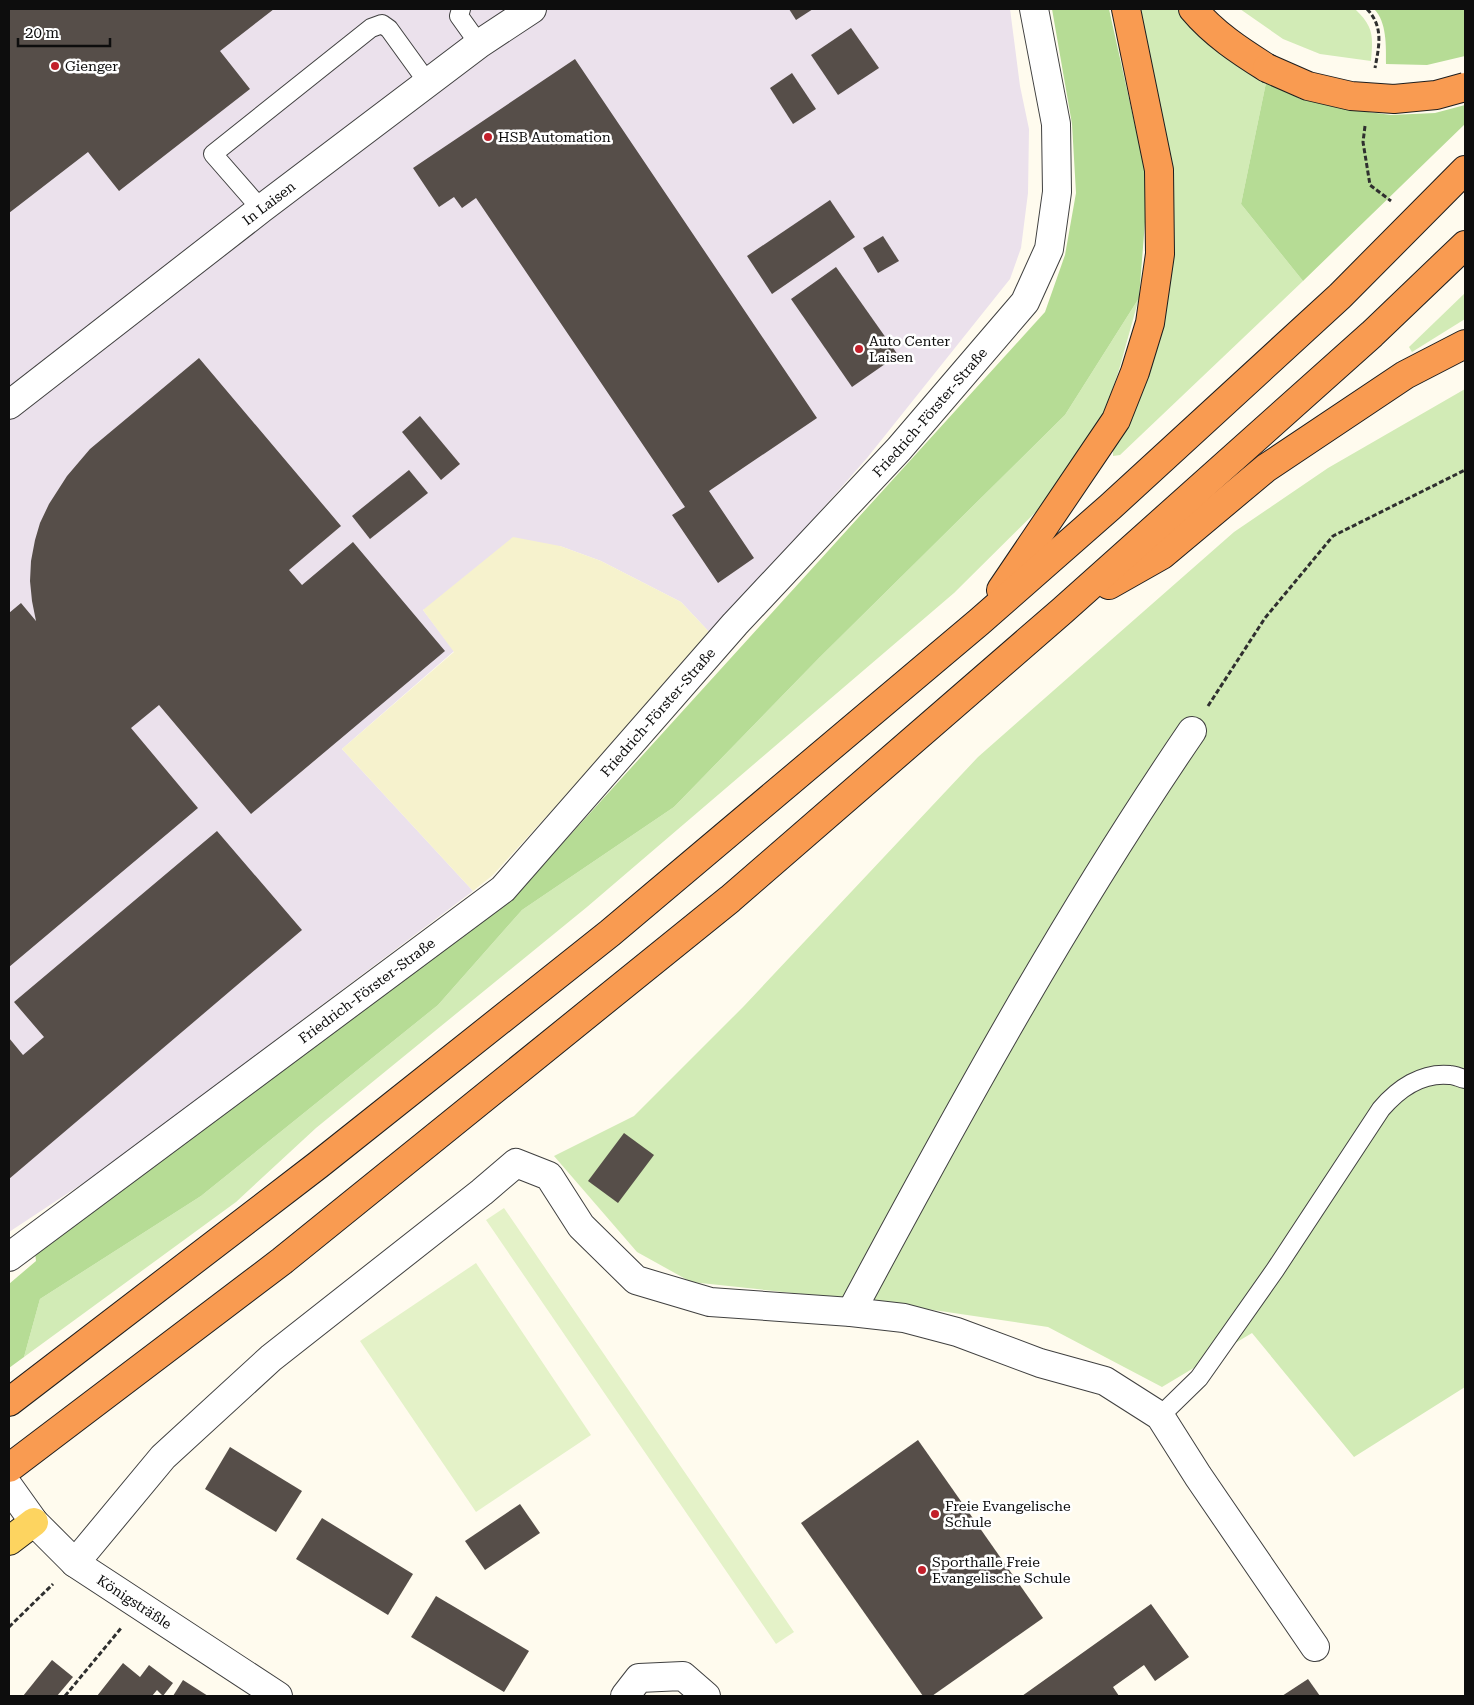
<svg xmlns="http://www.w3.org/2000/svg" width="1474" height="1705" font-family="'Roboto Serif',serif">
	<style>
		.industrial { fill: #ebe1ec }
		.farmland { fill: #f6f2cd }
		.green { fill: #d2ebb6 }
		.forest { fill: #b6dc95 }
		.pitch { fill: #e4f2c8 }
		.building { fill: #564e49 }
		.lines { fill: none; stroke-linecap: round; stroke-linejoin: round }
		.lane-casing { stroke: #404040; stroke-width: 20 }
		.street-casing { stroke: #404040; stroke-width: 30 }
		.primary-casing { stroke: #1e1e1e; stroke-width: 30 }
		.highway-casing { stroke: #1e1e1e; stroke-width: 30 }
		.path { stroke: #2f2f2f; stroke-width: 3; stroke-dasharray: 5 2.5; stroke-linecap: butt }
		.lane { stroke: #fff; stroke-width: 18 }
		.street { stroke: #fff; stroke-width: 28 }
		.primary { stroke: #fdd460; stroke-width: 28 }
		.highway { stroke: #f99b51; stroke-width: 28 }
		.highway-bridge-casing { stroke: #1e1e1e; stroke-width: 30; stroke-linecap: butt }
		.highway-bridge { stroke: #f99b51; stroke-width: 28 }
		.poi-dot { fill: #c2202b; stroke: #fff; stroke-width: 2 }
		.labels { text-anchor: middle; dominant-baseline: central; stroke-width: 5; stroke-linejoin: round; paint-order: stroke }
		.poi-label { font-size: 14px; fill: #0d0d0d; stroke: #fff; text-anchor: start }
		.street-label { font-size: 14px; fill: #0d0d0d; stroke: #fff }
	</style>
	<rect width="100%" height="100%" fill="#fffbee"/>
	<!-- industrial -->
	<polygon class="industrial" points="9,9 1010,9 1020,86 1029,129 1028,193 1021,248 1010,279 867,458 712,635 681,602 601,561 560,546 423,610 454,651 342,749 473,891 103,1170 9,1232"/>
	<!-- farmland -->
	<polygon class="farmland" points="513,537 560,546 601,561 681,602 712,635 493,875 473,891 342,749 454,652 423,610"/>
	<!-- green -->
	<g class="green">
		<polygon points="1138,9 1186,9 1267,78 1241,204 1303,281 1120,455 1113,456 1113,448 1160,322"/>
		<path d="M1240 9H1355C1374 27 1373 36 1371 61L1320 54 1283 39Z"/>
		<polygon points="1465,293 1465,319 1412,352 1409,347"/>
		<polygon points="1139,298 1119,370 1098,431 1062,486 954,593 587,907 316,1128 236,1202 24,1357 40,1299 201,1196 438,1005 522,910 674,807 819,658 1065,415"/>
		<polygon points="1465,389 1465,1387 1354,1457 1252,1333 1162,1387 1048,1327 886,1303 691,1282 637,1252 554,1156 634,1116 744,1006 978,757 1234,532 1328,468"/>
	</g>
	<!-- forest -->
	<g class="forest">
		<polygon points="1052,9 1109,9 1148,184 1139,298 1065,415 819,658 674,807 522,910 438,1005 201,1196 40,1299 24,1357 9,1368 9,1284 36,1261 35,1252 522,888 1045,312 1065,255 1076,193 1072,124"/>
		<path d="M1374 9H1465V56L1427 65 1386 64C1386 46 1387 22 1374 9Z"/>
		<polygon points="1267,78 1300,99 1346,109 1391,115 1435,113 1465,105 1465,124 1303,281 1241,204"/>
	</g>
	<!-- pitch -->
	<g class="pitch">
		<polygon points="504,1208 794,1632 776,1644 486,1220"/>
		<polygon points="476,1263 591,1435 476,1512 360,1341"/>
	</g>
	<!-- building -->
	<g class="building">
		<polygon points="9,9 274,9 220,51 250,89 119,191 88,152 9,213"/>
		<polygon points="789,9 813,9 796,20"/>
		<polygon points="851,28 879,68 838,95 811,55"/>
		<polygon points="575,59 817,418 709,491 754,558 718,583 672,515 685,507 476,198 462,208 454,197 439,207 413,168"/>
		<polygon points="792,73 816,109 793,124 770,88"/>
		<polygon points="830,200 855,237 772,294 747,256"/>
		<polygon points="883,236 899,261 878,273 863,248"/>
		<polygon points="836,267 898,355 852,387 791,299"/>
		<polygon points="199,358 341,526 289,570 302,585 353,542 445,651 251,814 159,705 131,728 198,808 9,967 9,613 21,603 36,621 32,601 30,581 31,561 35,540 40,523 49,504 67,476 90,449"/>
		<polygon points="420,416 460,464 441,480 402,432"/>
		<polygon points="409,470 428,493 370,539 352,516"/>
		<polygon points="217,831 302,930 9,1179 9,1038 23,1055 44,1037 14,1002"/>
		<polygon points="624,1133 654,1155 618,1203 588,1181"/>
		<polygon points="918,1440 1043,1618 932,1696 923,1696 801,1523"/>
		<polygon points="230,1447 302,1491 276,1532 205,1489"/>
		<polygon points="520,1504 540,1533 485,1570 465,1541"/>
		<polygon points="322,1518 413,1574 388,1615 296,1559"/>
		<polygon points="436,1596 529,1651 504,1692 411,1637"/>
		<polygon points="1151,1604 1189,1657 1155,1681 1144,1665 1113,1687 1119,1696 1022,1696"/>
		<polygon points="52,1660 73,1677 57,1696 23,1696"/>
		<polygon points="123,1663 140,1677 149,1665 173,1683 163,1696 157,1690 152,1696 97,1696"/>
		<polygon points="1308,1679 1320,1696 1282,1696"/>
		<polygon points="183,1680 208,1696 173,1696"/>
	</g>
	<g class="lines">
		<!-- lane casing -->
		<g class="lane-casing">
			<g id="lane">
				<polyline points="461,9 459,16 479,44"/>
				<polyline points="261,209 213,154 371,28 382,24 389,29 428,83"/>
				<path d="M1160 1416 1199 1378 1275 1270 1381 1109C1398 1089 1422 1072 1450 1075 1455 1075 1460 1078 1465 1079"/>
			</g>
		</g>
		<!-- street casing -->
		<g class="street-casing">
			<g id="street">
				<path id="s1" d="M9 405 261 209 479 44 532 9"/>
				<path id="s2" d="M9 1257 503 889 735 624 899 449 1025 302 1049 249 1057 192 1056 124 1034 9"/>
				<path d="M851 1312C957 1114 1065 917 1192 731"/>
				<path id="s3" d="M9 1487 34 1522 75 1563 278 1696"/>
				<polyline points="75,1563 163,1457 271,1358 482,1192 516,1163 549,1176 581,1226 636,1280 710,1302 851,1312 904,1318 957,1332 1040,1363 1105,1381 1160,1416 1198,1476 1315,1647"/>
				<polyline points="625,1696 639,1678 683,1676 706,1696"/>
			</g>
		</g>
		<!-- primary casing -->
		<g class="primary-casing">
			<polyline id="primary" points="9,1541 34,1522"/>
		</g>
		<!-- highway casing -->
		<g class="highway-casing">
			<g id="highway">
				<path d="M1193 9C1214 34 1240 51 1267 68"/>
				<polyline points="1109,585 1162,555 1266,468 1405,375 1465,344"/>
				<polyline points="1001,590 1116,420 1135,372 1150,323 1160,254 1159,170 1126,9"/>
				<polyline points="9,1402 318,1165 610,933 979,622 1110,507 1340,296 1465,170"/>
				<polyline points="9,1468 282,1261 730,899 1062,611 1372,334 1465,245"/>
			</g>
		</g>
		<!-- path -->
		<g class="path">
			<path d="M1367 9C1384 27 1379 46 1375 68"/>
			<polyline points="1365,126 1363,142 1370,185 1391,201"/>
			<polyline points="1208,706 1265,618 1333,536 1465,470"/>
			<polyline points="9,1627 53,1584"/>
			<polyline points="65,1696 122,1627"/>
		</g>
		<!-- lane -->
		<use href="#lane" class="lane"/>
		<!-- street -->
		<use href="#street" class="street"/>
		<!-- primary -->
		<use href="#primary" class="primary"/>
		<!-- highway -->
		<use href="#highway" class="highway"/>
		<!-- highway-bridge casing -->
		<g class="highway-bridge-casing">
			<polyline id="highway-bridge" points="1267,68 1308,86 1351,96 1394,99 1436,95 1465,87"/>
		</g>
		<!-- highway-bridge -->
		<use href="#highway-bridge" class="highway-bridge"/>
	</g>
	<!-- markers -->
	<g class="poi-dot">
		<circle cx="55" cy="66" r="5"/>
		<circle cx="488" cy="137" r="5"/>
		<circle cx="859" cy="349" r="5"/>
		<circle cx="935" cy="1514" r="5"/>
		<circle cx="922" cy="1570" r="5"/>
	</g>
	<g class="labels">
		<!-- poi labels -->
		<g class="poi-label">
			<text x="65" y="66">Gienger</text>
			<text x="498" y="137">HSB Automation</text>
			<text x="869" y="341">Auto Center<tspan x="869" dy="16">Laisen</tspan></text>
			<text x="945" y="1506">Freie Evangelische<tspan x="945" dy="16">Schule</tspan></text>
			<text x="932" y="1562">Sporthalle Freie<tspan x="932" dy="16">Evangelische Schule</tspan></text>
		</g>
		<!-- street labels -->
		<g class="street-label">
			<text stroke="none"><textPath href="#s1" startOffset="329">In Laisen</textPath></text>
			<text stroke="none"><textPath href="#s2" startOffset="1256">Friedrich-Förster-Straße</textPath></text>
			<text stroke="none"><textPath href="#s2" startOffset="851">Friedrich-Förster-Straße</textPath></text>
			<text stroke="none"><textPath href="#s2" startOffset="446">Friedrich-Förster-Straße</textPath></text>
			<text stroke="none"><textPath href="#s3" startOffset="172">Königsträßle</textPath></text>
		</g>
	</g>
	<!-- border -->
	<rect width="1474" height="1705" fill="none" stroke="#0d0d0d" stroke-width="20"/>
	<!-- scale -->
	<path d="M18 38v8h92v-8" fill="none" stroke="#0d0d0d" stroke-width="2.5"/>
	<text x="25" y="38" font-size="15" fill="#0d0d0d" stroke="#ffffff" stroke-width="4" paint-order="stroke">20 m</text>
</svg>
